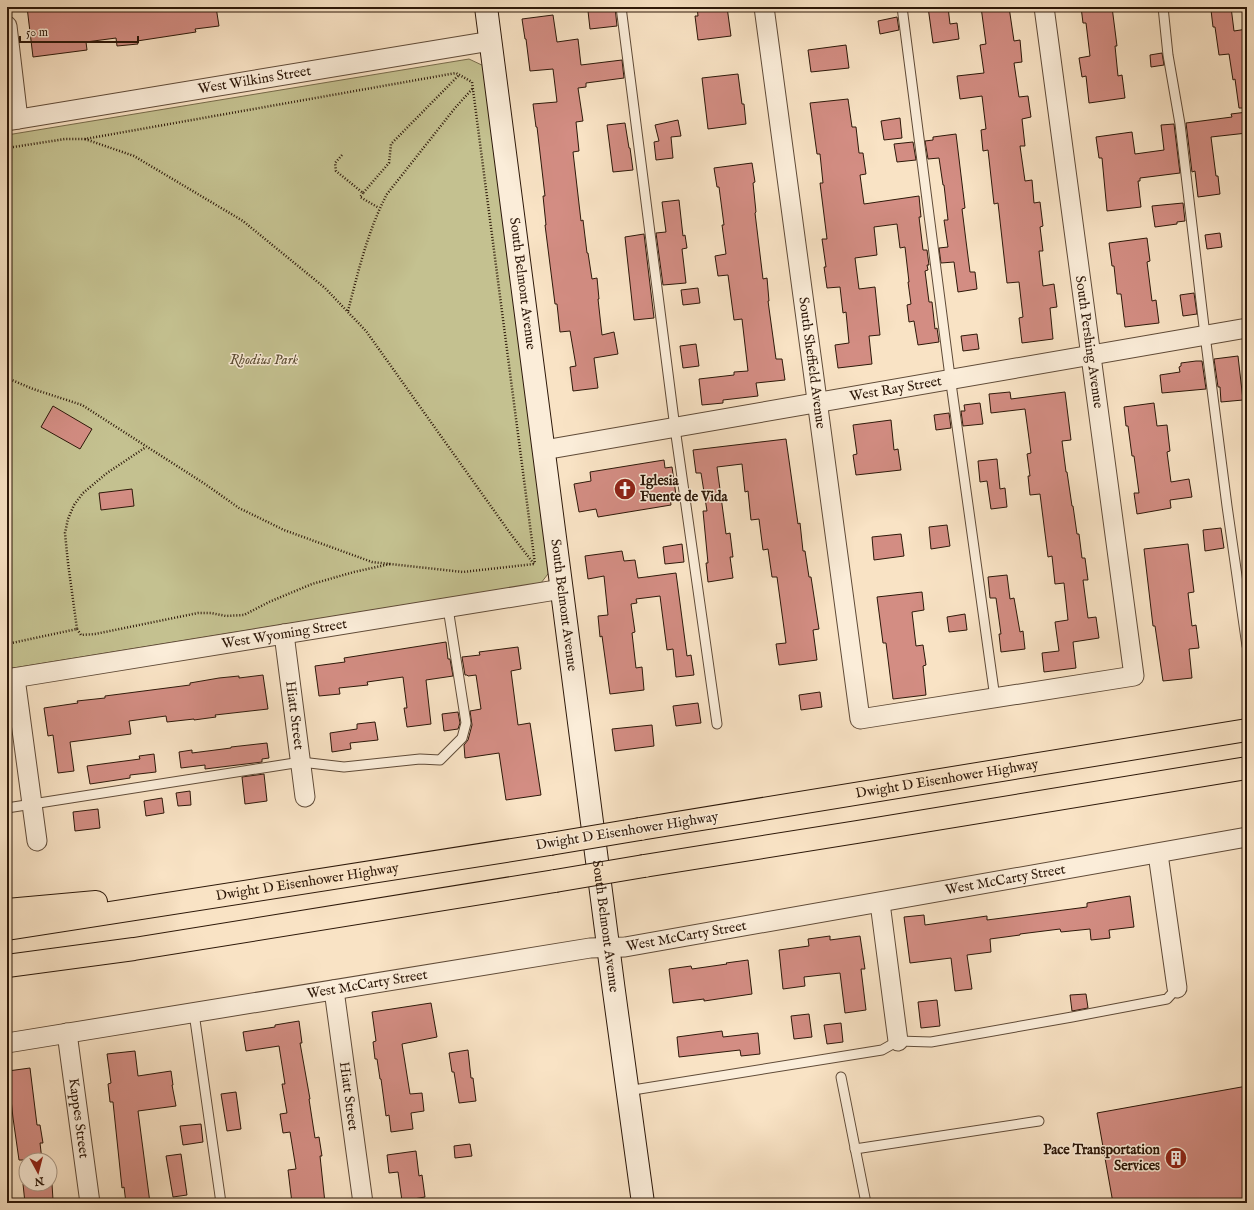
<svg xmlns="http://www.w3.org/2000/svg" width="1254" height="1210" font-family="'IM FELL English',serif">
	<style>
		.green { fill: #c4c190; stroke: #786c4c }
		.building { fill: #d38d83; stroke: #2d1809 }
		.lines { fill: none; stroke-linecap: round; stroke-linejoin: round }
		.lane-casing { stroke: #604b38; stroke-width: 11 }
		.street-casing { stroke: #604b38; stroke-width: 21 }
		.secondary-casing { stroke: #2d1809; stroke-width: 24 }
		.highway-casing { stroke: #2d1809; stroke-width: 24 }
		.path { stroke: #2d1809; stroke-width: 2.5; stroke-dasharray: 1 2; stroke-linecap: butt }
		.lane { stroke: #fbedd9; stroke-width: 9 }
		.street { stroke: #fbedd9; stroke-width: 19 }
		.secondary { stroke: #fbedd9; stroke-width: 22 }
		.highway { stroke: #f9e3c5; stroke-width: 22 }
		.highway-bridge-casing { stroke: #2d1809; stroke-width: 24; stroke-linecap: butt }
		.highway-bridge { stroke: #f9e3c5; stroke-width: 22 }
		.labels { text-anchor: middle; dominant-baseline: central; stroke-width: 3; stroke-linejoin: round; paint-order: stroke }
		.street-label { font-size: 14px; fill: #2d1809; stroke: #fbedd9 }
		.park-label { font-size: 14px; font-style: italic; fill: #5a4b32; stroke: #fbedd9 }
		.poi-label { font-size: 14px; font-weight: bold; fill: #2d1809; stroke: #fbedd9; text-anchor: start }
	</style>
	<rect width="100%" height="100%" fill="#f9e3c5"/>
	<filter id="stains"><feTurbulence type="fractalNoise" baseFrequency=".005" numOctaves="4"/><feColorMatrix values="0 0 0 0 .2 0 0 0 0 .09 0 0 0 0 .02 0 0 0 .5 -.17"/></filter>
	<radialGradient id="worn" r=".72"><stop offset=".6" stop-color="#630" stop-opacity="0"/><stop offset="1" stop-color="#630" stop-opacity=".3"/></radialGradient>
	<!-- green -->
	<polygon class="green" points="469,59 486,67 551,570 541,583 7,669 7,135"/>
	<!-- building -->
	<g class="building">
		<polygon points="27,7 109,7 110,11 143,7 216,7 219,26 195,29 196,32 137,41 138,44 117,46 116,38 86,42 87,50 33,57"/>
		<polygon points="615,7 617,26 590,29 588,11"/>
		<polygon points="697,7 727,7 731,36 698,40 695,16 698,16"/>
		<polygon points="928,7 948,7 950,24 957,23 959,39 933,43"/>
		<polygon points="981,7 1009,7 1014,41 1020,40 1022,62 1014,63 1019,97 1028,96 1031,117 1022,119 1025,146 1020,146 1025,181 1032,180 1034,203 1040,202 1043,226 1040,227 1043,251 1039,251 1043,286 1054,284 1057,307 1050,308 1053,339 1022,343 1019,318 1023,317 1019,282 1007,283 998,203 994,204 988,150 983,151 981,130 986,129 982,96 960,99 957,76 984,73 980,45 986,44"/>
		<polygon points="1081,7 1112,7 1117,46 1115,46 1118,76 1122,75 1125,98 1089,103 1086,76 1082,77 1079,58 1090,56 1086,23 1083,23"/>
		<polygon points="1231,7 1234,31 1247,29 1247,108 1239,108 1235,79 1233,80 1229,54 1219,55 1215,27 1213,27 1211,10"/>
		<polygon points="553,15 557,42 578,39 581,65 622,60 624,78 586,83 586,87 578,88 583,121 576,122 579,151 573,152 581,221 583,220 587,253 588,253 592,279 597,278 599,299 598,299 602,335 614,332 618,354 594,358 598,388 573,391 570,367 576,366 570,331 560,332 557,304 555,304 545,225 546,225 543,196 545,196 537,127 536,127 533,104 557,102 553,69 530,71 526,39 525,39 522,19"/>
		<polygon points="897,17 899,30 880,34 878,21"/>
		<polygon points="846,45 849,68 811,72 808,50"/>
		<polygon points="1162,53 1164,65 1151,67 1150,55"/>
		<polygon points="738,74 742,104 744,104 746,124 708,129 702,78"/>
		<polygon points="848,99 852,127 856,127 859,153 863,153 866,174 860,175 864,204 919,196 921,217 919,217 923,250 927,250 929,265 927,265 928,270 925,271 929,302 932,302 935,329 937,328 939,342 918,345 914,321 909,322 907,305 911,304 908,282 909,282 905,247 900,248 897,224 874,227 877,255 855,258 859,289 875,287 880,335 869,336 872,364 838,368 835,345 849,343 846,312 843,313 840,287 827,288 824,267 826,267 822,239 827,239 820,183 823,183 820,154 817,154 810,103"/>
		<polygon points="1247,112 1247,133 1211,137 1216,176 1218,176 1220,194 1198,197 1195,171 1192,172 1186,123 1232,117 1231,114"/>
		<polygon points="900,118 902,138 884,140 881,121"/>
		<polygon points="678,120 681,136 671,137 673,158 656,160 654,142 659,141 655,125"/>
		<polygon points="625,123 629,148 630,148 633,170 613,172 607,125"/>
		<polygon points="1174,124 1180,173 1140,178 1140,181 1138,181 1141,207 1107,211 1102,158 1099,158 1096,137 1132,132 1135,154 1164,150 1161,125"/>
		<polygon points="956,134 965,208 962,209 966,241 970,272 975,272 977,289 958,292 954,262 941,263 939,248 948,247 944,220 948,220 944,185 943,185 939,158 928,159 925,141 933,140 933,137"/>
		<polygon points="913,142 916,160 897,162 894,144"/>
		<polygon points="752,163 755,182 753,183 756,212 755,213 763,279 767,278 769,301 768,301 776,359 782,359 785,380 756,383 758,396 723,400 723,403 702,405 699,379 734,375 734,372 748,371 742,319 734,320 728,275 718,276 715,256 726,254 722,225 724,225 719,187 717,187 714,168"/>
		<polygon points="679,200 683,236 685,235 687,248 682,249 686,283 663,285 656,233 666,232 662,202"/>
		<polygon points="1183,203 1185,221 1177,222 1177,224 1155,227 1152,206"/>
		<polygon points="1220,233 1222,247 1207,249 1205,235"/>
		<polygon points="644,234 654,318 634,320 625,237"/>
		<polygon points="1147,238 1150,261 1147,262 1152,301 1156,300 1159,323 1125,327 1121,294 1117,294 1114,266 1112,266 1109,243"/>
		<polygon points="698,288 700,303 683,305 681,290"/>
		<polygon points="1194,293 1197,314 1183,316 1180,295"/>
		<polygon points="977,334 979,349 963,351 961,336"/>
		<polygon points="696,344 699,366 683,368 680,346"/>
		<polygon points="1238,356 1243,400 1221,402 1220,387 1218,387 1214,359"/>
		<polygon points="1196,361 1202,361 1206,389 1162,393 1160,375 1180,372 1179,367 1181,366 1181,363"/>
		<polygon points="1010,392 1011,399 1065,392 1071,440 1062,441 1066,472 1067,472 1072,506 1073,506 1077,534 1079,534 1082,558 1085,558 1088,580 1083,580 1088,618 1096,617 1099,638 1073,642 1076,668 1044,672 1042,653 1059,651 1055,622 1068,620 1064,583 1055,584 1052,556 1048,557 1040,494 1030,495 1028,476 1030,476 1027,454 1031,453 1025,409 991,413 989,394"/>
		<polygon points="980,403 983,424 963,426 961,411 965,411 964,405"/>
		<polygon points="1154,403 1157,426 1167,425 1170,451 1167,452 1171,482 1189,479 1192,497 1170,500 1171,508 1137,514 1134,493 1139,493 1134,456 1132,456 1128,426 1126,426 1124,407"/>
		<polygon points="53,406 92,429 80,449 41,427"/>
		<polygon points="949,413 951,428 936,430 934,415"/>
		<polygon points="891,420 894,450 898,449 901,470 856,475 853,455 857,454 853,425"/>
		<polygon points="786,439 798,524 800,523 803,551 805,551 809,577 811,577 819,629 813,630 817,660 779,665 776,644 786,643 777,577 772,577 768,549 763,550 759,519 751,520 748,491 745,492 742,464 717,467 726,534 730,533 733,557 730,557 733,578 708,582 706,563 708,563 703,511 707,511 701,473 696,473 693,450"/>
		<polygon points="997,459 1000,489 1005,488 1007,507 991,509 987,481 980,482 978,461"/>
		<polygon points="664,460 665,468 672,467 676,495 670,496 671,505 598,517 596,509 579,512 574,484 591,481 590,472"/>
		<polygon points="132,489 134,506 101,510 99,493"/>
		<polygon points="947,525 950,546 931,549 929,527"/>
		<polygon points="1221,528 1224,548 1205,551 1203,530"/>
		<polygon points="901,534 904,556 874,560 872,537"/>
		<polygon points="682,544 684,562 665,564 663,547"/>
		<polygon points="1188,544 1194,592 1188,593 1192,626 1196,625 1199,648 1189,649 1192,678 1163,681 1155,626 1153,626 1144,549"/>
		<polygon points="622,551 624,561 635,560 638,578 676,573 687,656 691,655 694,675 676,677 673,649 667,650 660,596 636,599 637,603 631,604 635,632 632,633 636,668 642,667 644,690 610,694 602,636 600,637 598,616 608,615 604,576 588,579 585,556"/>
		<polygon points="1007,575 1010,599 1014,598 1020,632 1023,631 1025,649 1001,652 999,634 1001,634 996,598 990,598 988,577"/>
		<polygon points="922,592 924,610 912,612 916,646 923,645 926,665 923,666 926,695 893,699 886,643 883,643 877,597"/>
		<polygon points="965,614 967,630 949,632 947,617"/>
		<polygon points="446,642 448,659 450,659 453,676 426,680 431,724 407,727 404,708 407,708 403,677 367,682 368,685 339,688 340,694 319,696 315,666 345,662 344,658"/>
		<polygon points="518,647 521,669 511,671 518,725 530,723 541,795 506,800 499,753 465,758 464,745 468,740 472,725 470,711 481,709 476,675 468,676 467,675 465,675 462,657 480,655 479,652"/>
		<polygon points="263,675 268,709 215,715 216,717 194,720 194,719 167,722 166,716 129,721 131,734 70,742 74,771 58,773 53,735 48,736 44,708 78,703 77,701 105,698 105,696 190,685 190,683 219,678 239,676 239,678"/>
		<polygon points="820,692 822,707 801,710 799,695"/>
		<polygon points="698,703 701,723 676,726 673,706"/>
		<polygon points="458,712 460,723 458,729 444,731 442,714"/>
		<polygon points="375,722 378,740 350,743 351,749 332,752 330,733 357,729 357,724"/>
		<polygon points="652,725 654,746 615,751 612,729"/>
		<polygon points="267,743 269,758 262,759 262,762 205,769 205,765 181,768 179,752 192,750 192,753 231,748 231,747"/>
		<polygon points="154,754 156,772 130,775 130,778 90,784 87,766 140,759 139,756"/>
		<polygon points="264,774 267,801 245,804 242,777"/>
		<polygon points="190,791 191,805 178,806 176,793"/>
		<polygon points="162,798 164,813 146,816 144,801"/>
		<polygon points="98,809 100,828 75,831 73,812"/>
		<polygon points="1130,896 1134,927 1109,930 1110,938 1091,940 1090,929 1061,932 1060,929 1020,934 1020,935 990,939 991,952 967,955 972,989 955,991 951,958 910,963 904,917 924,915 925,925 987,916 987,920 1087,907 1087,903"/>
		<polygon points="830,936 830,940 860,936 865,969 861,969 866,1010 845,1013 840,973 804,977 805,986 783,989 779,950 809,946 808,939"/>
		<polygon points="748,960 752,994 704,1001 704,999 673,1003 669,969 691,966 692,969 727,964 726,963"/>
		<polygon points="1086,994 1088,1008 1072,1011 1070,995"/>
		<polygon points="937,1000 940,1026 921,1028 918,1002"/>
		<polygon points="431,1003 437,1037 402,1044 410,1094 422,1093 424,1111 411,1113 413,1129 391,1132 389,1115 386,1116 381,1079 380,1079 377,1059 375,1059 373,1042 376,1041 372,1012"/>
		<polygon points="809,1014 812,1037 794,1039 791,1016"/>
		<polygon points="299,1021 302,1043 300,1043 310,1099 309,1099 315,1138 319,1137 322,1156 320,1156 325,1203 292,1203 288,1170 296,1169 290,1132 283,1133 280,1114 287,1113 282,1084 285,1084 279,1046 246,1051 243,1032 275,1027 275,1025"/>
		<polygon points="841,1023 843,1042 827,1044 824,1025"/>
		<polygon points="722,1031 723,1037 758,1033 760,1054 741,1056 740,1050 679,1057 677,1037"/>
		<polygon points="468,1050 471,1078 473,1078 476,1101 459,1103 454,1072 452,1072 449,1053"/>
		<polygon points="135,1051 138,1076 171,1071 173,1085 172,1085 176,1106 138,1111 150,1203 126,1203 124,1187 122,1188 113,1102 110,1102 108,1084 111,1083 107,1054"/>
		<polygon points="30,1068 37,1125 40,1125 43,1143 40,1143 42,1160 19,1160 13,1118 8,1071"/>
		<polygon points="1247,1086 1247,1203 1113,1203 1097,1113"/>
		<polygon points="236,1092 241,1129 227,1131 221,1094"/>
		<polygon points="201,1124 203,1142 183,1145 180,1126"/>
		<polygon points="470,1144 472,1156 455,1158 454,1146"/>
		<polygon points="416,1151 419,1176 422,1175 425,1197 402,1201 398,1172 389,1173 387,1155"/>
		<polygon points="181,1154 187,1195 173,1197 166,1156"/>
		<polygon points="23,1184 52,1184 53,1200 25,1203"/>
	</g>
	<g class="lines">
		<!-- lane casing -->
		<g class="lane-casing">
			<g id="lane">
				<polyline points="621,7 675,428 717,724"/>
				<polyline points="902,7 949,369 995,698"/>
				<polyline points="1163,7 1168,55 1180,124 1205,335 1227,506 1247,646"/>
				<polyline points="7,808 301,762 344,767 420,759 440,760 462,738 466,723 448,608"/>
				<polyline points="194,1013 221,1203"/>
				<polyline points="841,1077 866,1203"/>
				<polyline points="627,1091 882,1050 898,1041 931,1042 1072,1017 1167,999 1177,988"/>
				<polyline points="855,1149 1039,1121"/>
			</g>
		</g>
		<!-- street casing -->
		<g class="street-casing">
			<g id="street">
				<path id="s1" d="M764 7 860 719 1134 676 1044 7"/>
				<polyline points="7,26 18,119"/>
				<path id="s2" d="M7 121 491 41"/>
				<path id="s3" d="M544 450 1247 328"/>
				<path id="s4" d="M284 634 305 797"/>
				<polyline points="15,678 37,841"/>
				<path id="s5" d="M7 679 562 589"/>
				<polyline points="1158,854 1177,988"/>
				<polyline points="880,903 898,1041"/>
				<path id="s6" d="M334 990 363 1203"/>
				<path id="s7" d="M67 1033 90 1203"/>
				<path id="s8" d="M7 1043 590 948 625 947 1247 837"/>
			</g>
		</g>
		<!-- secondary casing -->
		<g class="secondary-casing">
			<g id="secondary">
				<path id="s9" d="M486 7C540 406 587 805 643 1203"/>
			</g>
		</g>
		<!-- highway casing -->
		<g class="highway-casing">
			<g id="highway">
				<path id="s10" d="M640 829 1247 730"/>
				<polyline points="644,866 857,832 1247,768"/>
				<polyline points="7,910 96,902"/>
				<path id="s11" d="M7 929 550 844"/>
				<polyline points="7,966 134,949 555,881"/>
			</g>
		</g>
		<!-- path -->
		<g class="path">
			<polyline points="85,139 134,156 243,221 325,288 366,331 510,533 534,564"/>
			<polyline points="7,148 65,139 85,139 456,73 472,82 535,564"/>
			<polyline points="342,155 335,163 336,171 363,193 389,163 391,144 459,75"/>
			<polyline points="363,193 360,197 379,208"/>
			<path d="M348 311C358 272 368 230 387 194L455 108 473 88"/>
			<polyline points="7,378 33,389 82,405 205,484 239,508 284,530 372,562 463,572 534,564"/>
			<polyline points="77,629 81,635 95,634 198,613 211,613 226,616 244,615 269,602 312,584 354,572 390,564"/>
			<polyline points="7,644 77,629 68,563 65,533 68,519 74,505 83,493 107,473 146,447"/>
		</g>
		<!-- lane -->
		<use href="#lane" class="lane"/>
		<!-- street -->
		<use href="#street" class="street"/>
		<!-- secondary -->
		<use href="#secondary" class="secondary"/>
		<!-- highway -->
		<use href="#highway" class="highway"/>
		<!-- highway-bridge casing -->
		<g class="highway-bridge-casing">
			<g id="highway-bridge">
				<polyline points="550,844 640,829"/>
				<polyline points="555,881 644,866"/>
			</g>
		</g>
		<!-- highway-bridge -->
		<use href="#highway-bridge" class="highway-bridge"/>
	</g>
	<!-- icons -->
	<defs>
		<g id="church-disc" transform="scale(1.15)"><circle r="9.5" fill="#8f2418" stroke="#fbedd9"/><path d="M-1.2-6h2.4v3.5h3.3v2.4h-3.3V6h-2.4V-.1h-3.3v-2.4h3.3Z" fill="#fff"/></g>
		<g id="building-disc" transform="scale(1.15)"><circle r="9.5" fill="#8f2418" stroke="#fbedd9"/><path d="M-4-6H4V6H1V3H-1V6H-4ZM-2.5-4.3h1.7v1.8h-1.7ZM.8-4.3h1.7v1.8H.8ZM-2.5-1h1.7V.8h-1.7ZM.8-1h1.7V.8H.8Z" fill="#fff"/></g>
	</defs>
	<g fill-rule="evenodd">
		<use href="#church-disc" x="625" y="489"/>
		<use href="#building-disc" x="1176" y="1158"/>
	</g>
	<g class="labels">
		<!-- street labels -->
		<g class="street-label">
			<text stroke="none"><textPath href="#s2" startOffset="251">West Wilkins Street</textPath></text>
			<text stroke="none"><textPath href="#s9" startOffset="279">South Belmont Avenue</textPath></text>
			<text transform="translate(1089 342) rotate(82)">South Pershing Avenue</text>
			<text stroke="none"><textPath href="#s1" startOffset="359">South Sheffield Avenue</textPath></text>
			<text stroke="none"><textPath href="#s3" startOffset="357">West Ray Street</textPath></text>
			<text stroke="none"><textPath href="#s9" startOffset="603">South Belmont Avenue</textPath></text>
			<text stroke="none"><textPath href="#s5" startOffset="281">West Wyoming Street</textPath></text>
			<text stroke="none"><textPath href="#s4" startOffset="82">Hiatt Street</textPath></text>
			<text stroke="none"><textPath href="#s10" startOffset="311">Dwight D Eisenhower Highway</textPath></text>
			<text transform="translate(627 831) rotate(-9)">Dwight D Eisenhower Highway</text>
			<text stroke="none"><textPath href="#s8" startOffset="1012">West McCarty Street</textPath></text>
			<text stroke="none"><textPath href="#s11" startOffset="304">Dwight D Eisenhower Highway</textPath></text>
			<text stroke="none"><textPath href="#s9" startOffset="927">South Belmont Avenue</textPath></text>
			<text stroke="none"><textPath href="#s8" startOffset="688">West McCarty Street</textPath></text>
			<text stroke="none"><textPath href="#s8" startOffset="365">West McCarty Street</textPath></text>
			<text stroke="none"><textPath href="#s6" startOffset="107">Hiatt Street</textPath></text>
			<text stroke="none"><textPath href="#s7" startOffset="86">Kappes Street</textPath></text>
		</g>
		<!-- park labels -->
		<g class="park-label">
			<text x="264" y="360">Rhodius Park</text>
		</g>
		<!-- poi labels -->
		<g class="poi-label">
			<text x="640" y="481">Iglesia<tspan x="640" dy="16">Fuente de Vida</tspan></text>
			<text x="1160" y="1150" text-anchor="end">Pace Transportation<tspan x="1160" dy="16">Services</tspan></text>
		</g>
	</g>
	<!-- margin -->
	<rect width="1254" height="1210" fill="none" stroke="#f9e3c5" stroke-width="24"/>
	<rect x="8" y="8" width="1238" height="1194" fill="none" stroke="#2d1809" stroke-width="2"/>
	<rect x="12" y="12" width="1230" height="1186" fill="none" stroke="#2d1809"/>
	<!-- north arrow -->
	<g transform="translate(38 1172) rotate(173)"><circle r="19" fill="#fbedd9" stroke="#a99886"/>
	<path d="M0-3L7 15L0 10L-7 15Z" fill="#8f2418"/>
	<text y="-6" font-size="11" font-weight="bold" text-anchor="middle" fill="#2d1809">N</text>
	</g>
	<!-- scale -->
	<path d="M20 36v6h118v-6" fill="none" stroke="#2d1809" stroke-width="2"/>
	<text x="26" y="36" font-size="12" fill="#2d1809" stroke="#fbedd9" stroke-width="3" paint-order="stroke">50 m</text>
	<rect width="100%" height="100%" filter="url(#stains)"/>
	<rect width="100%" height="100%" fill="url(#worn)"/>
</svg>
